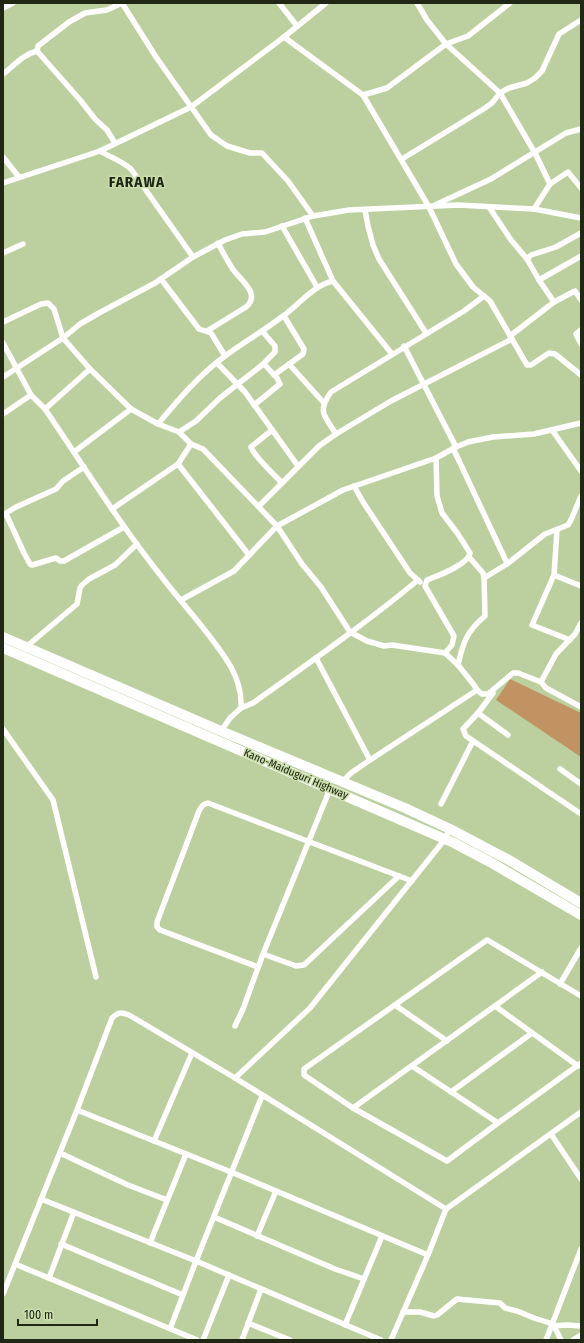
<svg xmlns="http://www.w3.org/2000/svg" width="584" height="1343" font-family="'Fira Sans Condensed',sans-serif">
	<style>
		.green { fill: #c19363 }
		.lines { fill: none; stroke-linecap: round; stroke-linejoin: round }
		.street { stroke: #fff; stroke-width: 5.5 }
		.highway { stroke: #fff; stroke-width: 10 }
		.labels { text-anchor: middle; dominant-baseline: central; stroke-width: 3; stroke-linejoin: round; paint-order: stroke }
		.street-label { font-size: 11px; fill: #202815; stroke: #c9deab }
		.district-label { font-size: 15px; font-weight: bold; letter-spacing: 1px; fill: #202815; stroke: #c9deab }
	</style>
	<rect width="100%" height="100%" fill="#bcd09f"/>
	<!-- green -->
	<polygon class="green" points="510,679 581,713 581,757 496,700"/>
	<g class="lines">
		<!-- street -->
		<g class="street">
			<polyline points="279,3 297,26"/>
			<polyline points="417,3 427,20 446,44 500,93 535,153 550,184 534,209"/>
			<polyline points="3,8 13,3"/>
			<polyline points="284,37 363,95 429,207 456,264 473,287 490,301 527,365 531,365 549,353 555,354 581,375"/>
			<polyline points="37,51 38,46 69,22 85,13 107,10 122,3 156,57 211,135 227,146 250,153 262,153 288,181 313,216"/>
			<polyline points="37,51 81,101 95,119 107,130 115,143"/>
			<path d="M3 74C15 65 22 55 37 51"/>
			<polyline points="363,95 387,88 446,44 468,36 510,3"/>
			<path d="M100 151C110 157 122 161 131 169L193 257"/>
			<polyline points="3,157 19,177"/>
			<polyline points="402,159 482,110 492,103 500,93 509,88 527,83 535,78 542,71 559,34 581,20"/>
			<polyline points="3,183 100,151 191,107 284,37 326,3"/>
			<polyline points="550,184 568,172 581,188"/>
			<polyline points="435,205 491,179 566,133 581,129"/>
			<polyline points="489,207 511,240 527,259 531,255 556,247 581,233"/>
			<polyline points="365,210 368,226 373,245 379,259 426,333"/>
			<polyline points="305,218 333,281"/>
			<polyline points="282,226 317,287"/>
			<polyline points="3,253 23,244"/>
			<polyline points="581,256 539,280 554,302 575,291 581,300"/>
			<polyline points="527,259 539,280"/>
			<polyline points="161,279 199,329 211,333 225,356"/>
			<polyline points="3,322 41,304 48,303 54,309 63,338 90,369 131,409 158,424 179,432 191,444 203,449 277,526 302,564 321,587 350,632 367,641 384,646 392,645 445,653 458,665 474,685 477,690 370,760 351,773 342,782"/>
			<polyline points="581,330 576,334 581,344"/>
			<path d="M207 331 246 307C262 294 239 279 232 268 227 260 222 251 218 243"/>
			<polyline points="510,336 554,302"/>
			<path d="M3 343 31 395 45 409C83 465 119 523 161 576 183 605 213 636 231 667 238 680 242 693 241 708"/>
			<polyline points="404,346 456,447"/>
			<polyline points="217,363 245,392 298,466"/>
			<polyline points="289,364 324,403"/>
			<polyline points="274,375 303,354 304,349 284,316"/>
			<polyline points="3,377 63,338 80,324 99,313 155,283 193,257 225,240 242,234 265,232 313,216 349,210 458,205 534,209 581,218"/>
			<polyline points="254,405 280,384 277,378 264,364"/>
			<polyline points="45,409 90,369"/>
			<polyline points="3,414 31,395"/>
			<path d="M158 424C178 400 199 375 225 356 244 342 265 330 283 316 300 304 312 286 333 281L392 354"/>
			<path d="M272 430 251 447C255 458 274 474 282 483"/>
			<polyline points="552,430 581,471"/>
			<polyline points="179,432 196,421 220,398 262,365 275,352 275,346 262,331"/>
			<path d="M336 434C324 415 317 412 331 392L464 311 484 296"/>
			<polyline points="453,448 506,561 507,564 484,578"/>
			<polyline points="74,452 131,409"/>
			<path d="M436 458 437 496 442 513 458 534 470 553C468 565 437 576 427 580L425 586 454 636 452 645 445 653"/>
			<polyline points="178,464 249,555"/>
			<polyline points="354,486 363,502 410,573 420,582"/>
			<polyline points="259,506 319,446 336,434 391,401 512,339"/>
			<polyline points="112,509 178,464 191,444"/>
			<polyline points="6,514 24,553 30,564 32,565 56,558 60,561 64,561 124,527"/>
			<polyline points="3,515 16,507 56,489 63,481 84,467"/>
			<polyline points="557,530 554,575 581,586"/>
			<polyline points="507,564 545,534 568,525 571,520 581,496"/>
			<polyline points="554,575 532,625 570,640"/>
			<polyline points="181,600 234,571 277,526 343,490 436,458 456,447 468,442 493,437 534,434 581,423"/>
			<polyline points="26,647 77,604 80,588 82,585 89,579 115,565 137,544"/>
			<polyline points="316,658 370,760"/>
			<path d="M458 665C463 642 467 631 485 616L484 578 483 573 469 557"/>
			<polyline points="541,682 556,654 575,634 581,623"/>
			<polyline points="477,690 482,694 488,694 513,673 518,673 541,682 546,688 581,707"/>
			<polyline points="493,693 478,713 508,735"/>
			<polyline points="478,713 463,729 466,736 581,814"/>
			<polyline points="3,729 53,800 96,977"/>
			<path d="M221 731 230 718 241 708 253 703C309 663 365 624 418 580"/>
			<polyline points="560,769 581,784"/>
			<polyline points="441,804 473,741"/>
			<polyline points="263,954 296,966 304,965 399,876"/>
			<path d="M258 967 160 930 157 927V922L199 811C202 806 203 804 208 803L412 881"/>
			<polyline points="542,972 353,1108 304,1075 304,1069 487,940 489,941 581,996"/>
			<polyline points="560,984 581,948"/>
			<polyline points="395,1005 447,1041"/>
			<polyline points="495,1006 578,1066"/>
			<polyline points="235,1026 243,1009 263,954 330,789"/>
			<polyline points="235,1078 310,1008 445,839 450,829"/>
			<polyline points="451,1092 532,1033"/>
			<polyline points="353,1108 447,1161 498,1123 412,1066"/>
			<polyline points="77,1110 231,1172 428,1255"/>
			<polyline points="498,1123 581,1063"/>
			<polyline points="551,1134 581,1179"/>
			<polyline points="154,1141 192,1053"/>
			<polyline points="60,1153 128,1185 167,1200"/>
			<polyline points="41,1199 196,1261 381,1340"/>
			<polyline points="214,1217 335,1269 364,1279"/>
			<polyline points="257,1236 276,1191"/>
			<polyline points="150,1243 186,1154"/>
			<polyline points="61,1244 183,1295"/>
			<polyline points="15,1264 197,1340"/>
			<polyline points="49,1278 74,1212"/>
			<path d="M3 1294 77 1110 112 1018C118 1012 121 1012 129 1015L235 1078 446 1209 581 1112"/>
			<polyline points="403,1312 420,1312 434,1316 437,1315 457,1299 500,1303 505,1308 517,1311 534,1318 553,1324"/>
			<polyline points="248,1323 290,1340"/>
			<polyline points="345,1325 382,1236"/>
			<polyline points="552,1326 567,1325 581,1326"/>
			<polyline points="554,1326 561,1340"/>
			<polyline points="170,1329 196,1261 262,1096"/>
			<polyline points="203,1340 229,1275"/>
			<polyline points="242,1340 261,1289"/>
			<polyline points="391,1340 428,1255 446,1209"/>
			<polyline points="546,1340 581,1249"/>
			<polyline points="573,1340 581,1335"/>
		</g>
		<!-- highway -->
		<g class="highway">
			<polyline points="3,637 221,731 405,808 450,829 509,860 581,903"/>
			<polyline points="3,648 454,843 490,862 581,915"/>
		</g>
	</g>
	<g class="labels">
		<!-- street labels -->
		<g class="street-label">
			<text transform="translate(296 774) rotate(23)">Kano-Maiduguri Highway</text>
		</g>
		<!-- district labels -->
		<g class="district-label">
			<text x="137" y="182">FARAWA</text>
		</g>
	</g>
	<!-- border -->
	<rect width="584" height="1343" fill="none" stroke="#202815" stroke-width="8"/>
	<!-- scale -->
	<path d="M18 1319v6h79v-6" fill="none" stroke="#202815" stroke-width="2"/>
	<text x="24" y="1319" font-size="12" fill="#202815" stroke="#c9deab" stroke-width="3" paint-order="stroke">100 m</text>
</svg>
